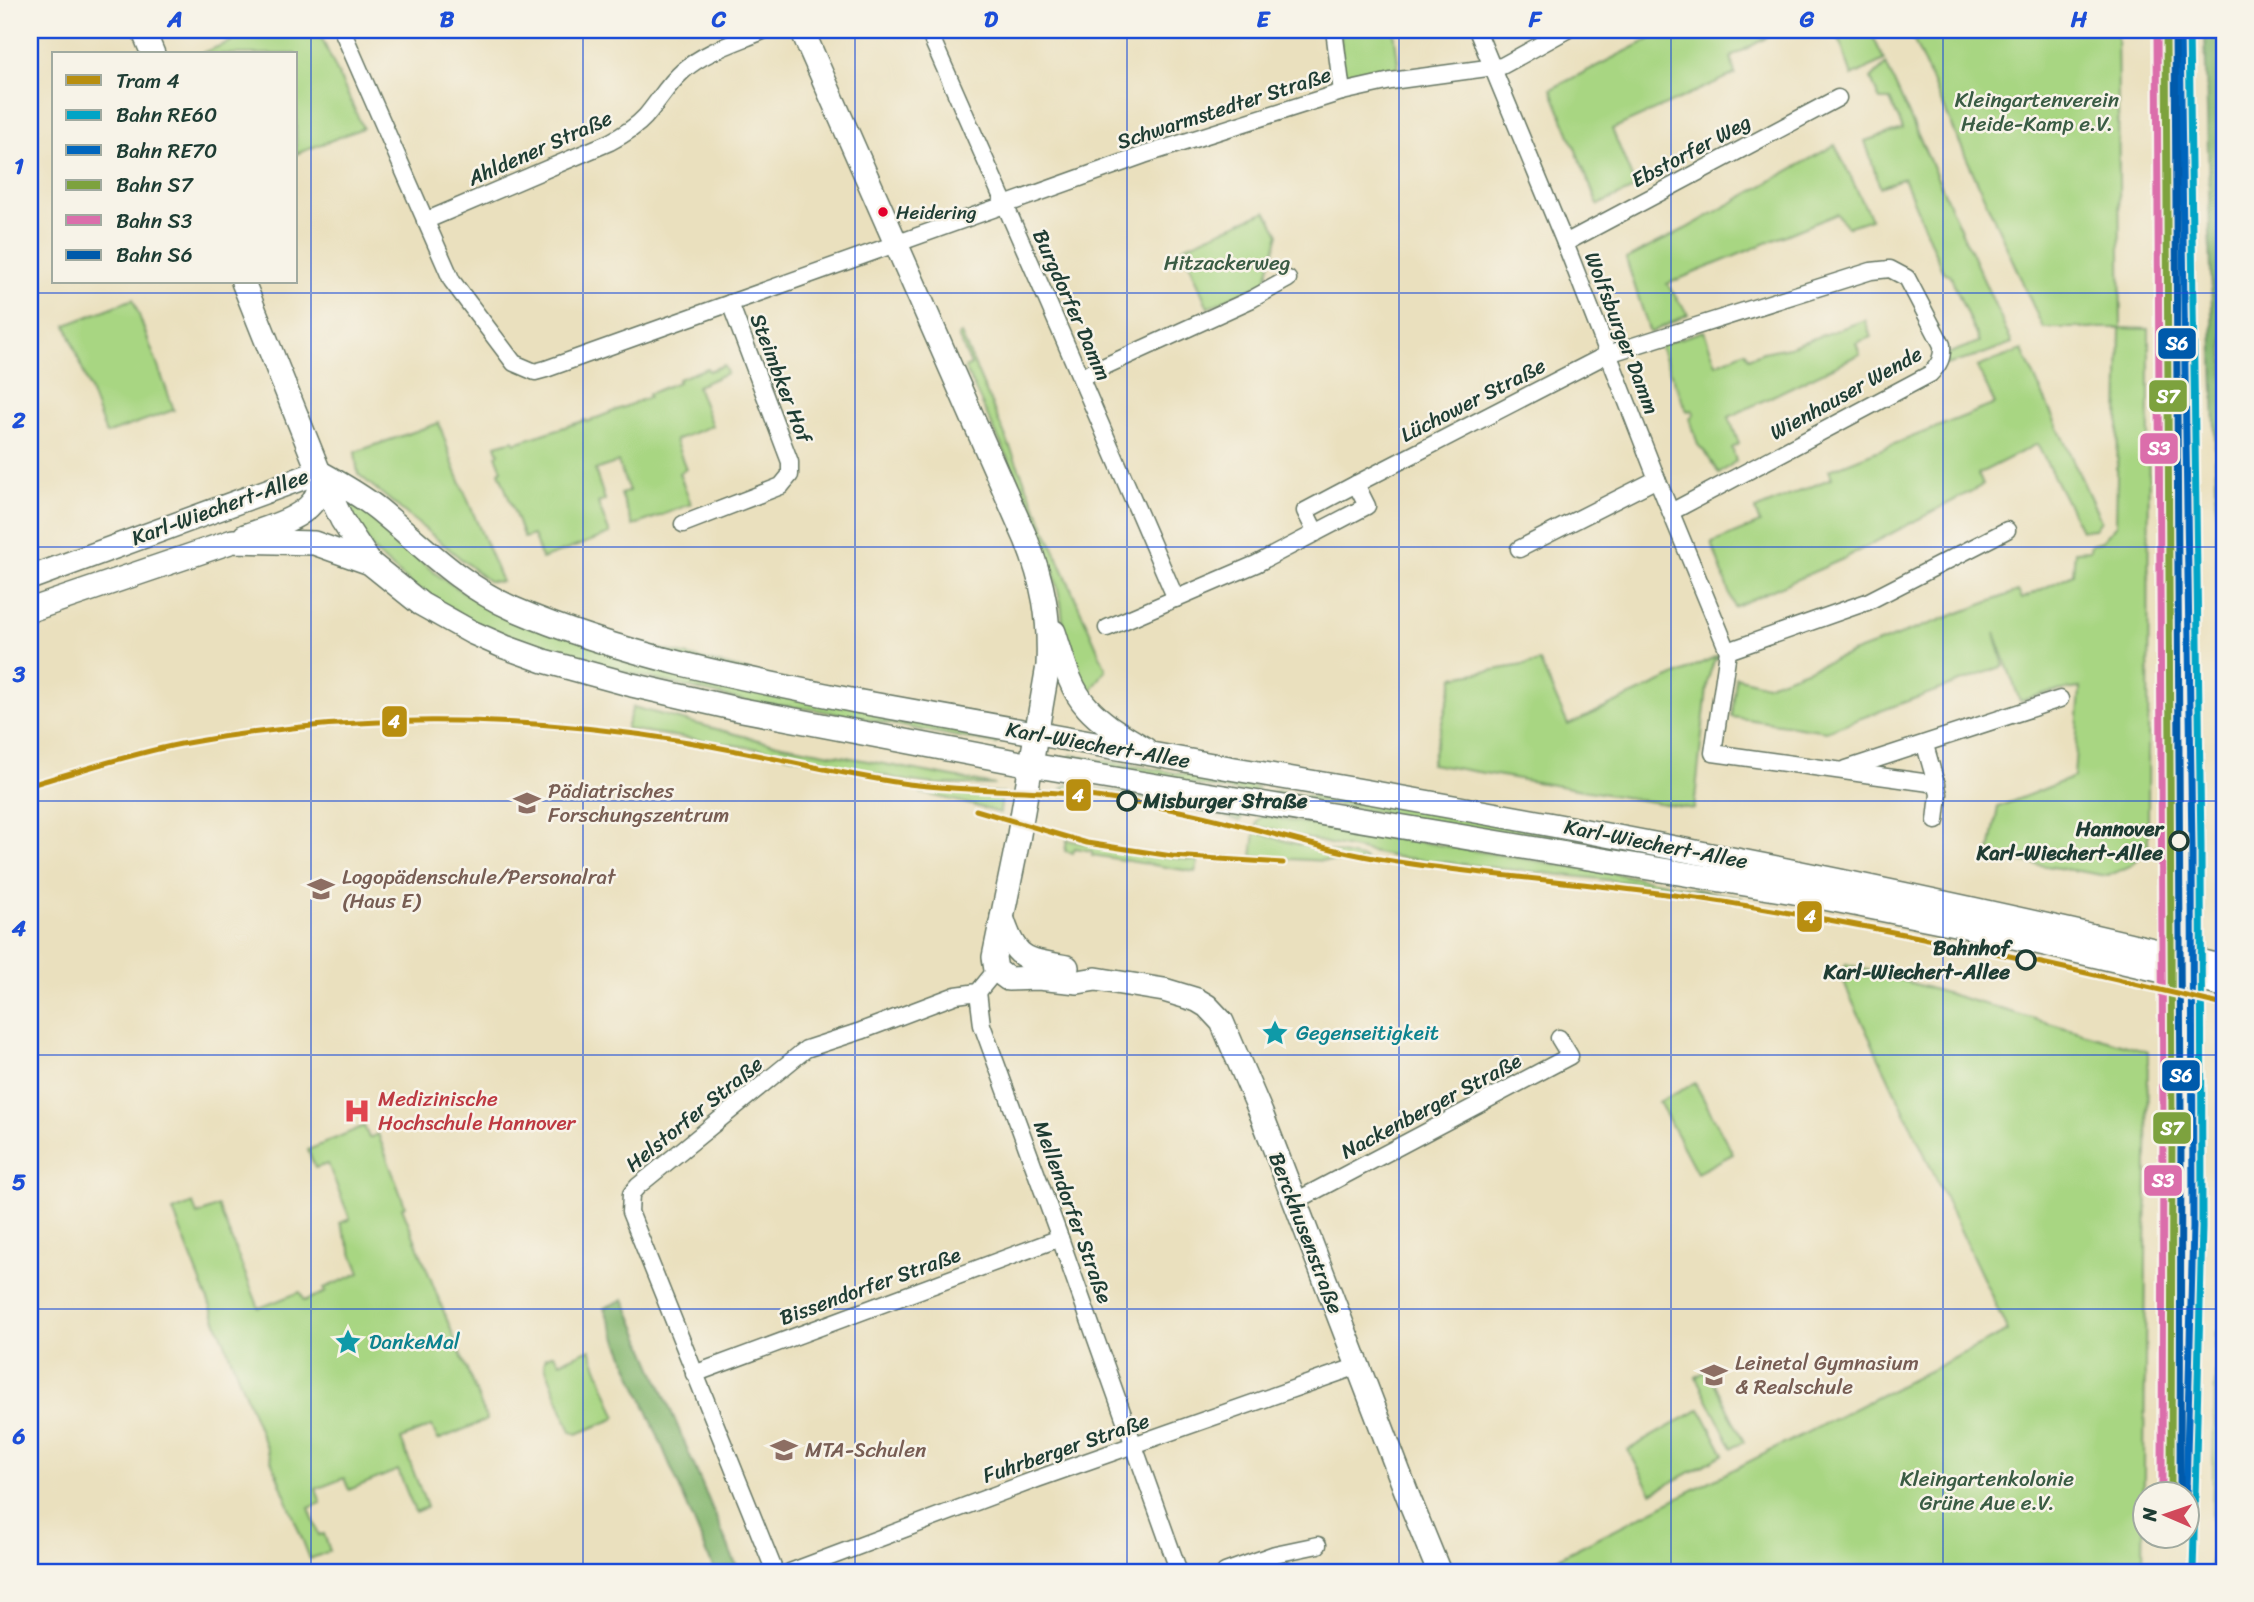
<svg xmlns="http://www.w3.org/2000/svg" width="2254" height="1602" font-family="Sriracha,sans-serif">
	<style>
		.green { fill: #a8d682; stroke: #648a5b; stroke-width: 2 }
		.forest { fill: #86b770; stroke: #527a52; stroke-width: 2 }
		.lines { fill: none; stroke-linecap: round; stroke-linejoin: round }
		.street-casing { stroke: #667664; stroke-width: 19 }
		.secondary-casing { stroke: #667664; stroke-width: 26 }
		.street { stroke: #fff; stroke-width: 16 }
		.secondary { stroke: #fff; stroke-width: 23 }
		.rail-1-casing { stroke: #f7f3e8; stroke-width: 12 }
		.rail-2-casing { stroke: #f7f3e8; stroke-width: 12 }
		.rail-3-casing { stroke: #f7f3e8; stroke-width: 12 }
		.rail-4-casing { stroke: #f7f3e8; stroke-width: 12 }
		.rail-5-casing { stroke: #f7f3e8; stroke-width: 12 }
		.rail-1 { stroke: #02a4c6; stroke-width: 7 }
		.rail-2 { stroke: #0065bd; stroke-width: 7 }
		.rail-3 { stroke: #7da23e; stroke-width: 7 }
		.rail-4 { stroke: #db6eab; stroke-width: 7 }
		.rail-5 { stroke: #005aab; stroke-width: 7 }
		.tram-1-casing { stroke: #f7f3e8; stroke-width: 10 }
		.tram-1 { stroke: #b88e10; stroke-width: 5 }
		.grid { fill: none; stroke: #1d4ed8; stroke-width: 2; stroke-opacity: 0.55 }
		.bus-dot { fill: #e4002b; stroke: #f7f3e8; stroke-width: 2.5 }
		.stop-dot { fill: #f7f3e8; stroke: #1f3d34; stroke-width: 3.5 }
		.labels { text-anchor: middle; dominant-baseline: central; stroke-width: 5; stroke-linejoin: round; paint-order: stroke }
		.bus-label { font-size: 19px; fill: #1f3d34; stroke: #f7f3e8; text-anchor: start }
		.park-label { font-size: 21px; fill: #3a5c44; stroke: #f7f3e8 }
		.street-label { font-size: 21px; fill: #1f3d34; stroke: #f7f3e8 }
		.education-label { font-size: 21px; fill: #785e54; stroke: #f7f3e8; text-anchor: start }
		.stop-label { font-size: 21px; font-weight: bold; fill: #1f3d34; stroke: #f7f3e8; text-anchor: end }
		.culture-label { font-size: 21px; fill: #0d838f; stroke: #f7f3e8; text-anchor: start }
		.health-label { font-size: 21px; fill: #be3a42; stroke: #f7f3e8; text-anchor: start }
		.line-badge { stroke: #f7f3e8; stroke-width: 2.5 }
		.badge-label { font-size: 19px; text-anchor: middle; font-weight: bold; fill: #fff }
		.neatline { fill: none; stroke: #1d4ed8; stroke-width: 2.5 }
		.grid-label { font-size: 23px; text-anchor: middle; font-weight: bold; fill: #1d4ed8 }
	</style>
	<rect width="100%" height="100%" fill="#f7f3e8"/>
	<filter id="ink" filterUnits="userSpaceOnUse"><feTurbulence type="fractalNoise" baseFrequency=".0143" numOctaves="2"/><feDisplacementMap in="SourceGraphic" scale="14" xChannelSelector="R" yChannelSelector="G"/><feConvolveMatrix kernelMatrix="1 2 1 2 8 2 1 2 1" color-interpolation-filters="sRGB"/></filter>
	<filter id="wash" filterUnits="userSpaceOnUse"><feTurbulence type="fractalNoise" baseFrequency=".00686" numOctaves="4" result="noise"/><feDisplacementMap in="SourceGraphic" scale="28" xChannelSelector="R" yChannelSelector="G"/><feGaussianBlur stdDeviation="1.57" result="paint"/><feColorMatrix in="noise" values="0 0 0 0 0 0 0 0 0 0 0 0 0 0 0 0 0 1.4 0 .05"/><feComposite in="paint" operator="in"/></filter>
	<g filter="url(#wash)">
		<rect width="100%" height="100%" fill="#eae0be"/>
		<!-- green -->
		<g class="green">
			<polygon points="261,30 318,30 363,128 296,154 296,54 199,54"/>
			<polygon points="1340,30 1394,30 1399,72 1343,82"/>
			<polygon points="1668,30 1780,30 1731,57 1735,74 1612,129 1636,188 1598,205 1551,89"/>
			<polygon points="1851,30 1870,30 1884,60 1852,76 1838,36"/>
			<polygon points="1909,30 2117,30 2121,328 2149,329 2148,850 2130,866 2108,876 1989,857 1998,807 2074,777 2080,688 2049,692 2020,701 1995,633 2004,666 1826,731 1732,717 1736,677 1766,685 2018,591 2022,599 2073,574 2075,551 2090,550 2091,544 2102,541 2116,526 2120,328 2043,328"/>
			<polygon points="1886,64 2012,343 1975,357 1946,365 1947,354 1979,342 1950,275 1943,272 1904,178 1880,187 1865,141 1903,129 1890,100 1880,100 1871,79"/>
			<polygon points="1835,145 1871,219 1847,227 1837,214 1667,284 1688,314 1650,333 1626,259 1685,229"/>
			<polygon points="1266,211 1279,234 1265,282 1208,308 1183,247"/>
			<polygon points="133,299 174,410 106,434 66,325"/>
			<polygon points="1865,320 1871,337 1856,343 1860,354 1729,417 1739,444 1732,448 1736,461 1719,474 1705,452 1698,445 1690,419 1694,414 1692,410 1687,411 1659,345 1704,331 1716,364 1745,351 1749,358 1763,352 1789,347"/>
			<polygon points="961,334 1106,669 1092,690 1085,695 1065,642 1061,603 1053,570 1026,497 965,368 971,365 958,336"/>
			<polygon points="2022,350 2101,521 2095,529 2081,530 2037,444 1978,474 1983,485 1843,559 1734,607 1712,543 1760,523 1755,510 1832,478 1829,470 1995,404 1977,367"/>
			<polygon points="724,365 727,373 697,386 712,426 675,440 686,469 679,473 691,504 633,526 621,494 629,491 618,462 595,470 605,500 598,503 610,534 542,559 533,535 524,538 499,472 502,470 496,455 499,454 496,445 514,440 515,443 586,420 587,422 649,397 648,394 678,382 678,379 707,368 709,371"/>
			<polygon points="439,423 454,467 502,582 488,581 358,474 355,452"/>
			<polygon points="350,497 408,551 439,576 482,604 999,734 997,744 817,710 745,701 582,662 514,640 472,622 412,585 374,551 345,506"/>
			<polygon points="1728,651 1714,661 1708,679 1694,809 1431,764 1454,677 1540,662 1568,725"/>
			<polygon points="633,707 762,741 995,785 934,784 908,781 760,749 626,729"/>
			<polygon points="1071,755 1258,787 1252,794 1070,764"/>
			<path d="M1068 784 1244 813 1240 821C1182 804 1122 794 1062 789Z"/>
			<polygon points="922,789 1002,793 1000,813 961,802 921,793"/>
			<polygon points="1278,791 1355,803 1388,802 1896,900 1269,794"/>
			<polygon points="1262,816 1623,875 1743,898 1645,884 1396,857 1330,844 1256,826 1257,821"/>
			<polygon points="1255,832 1296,844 1365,859 1365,863 1252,857"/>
			<polygon points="1067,840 1128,852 1198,861 1196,872 1092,855 1092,851 1075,848 1073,853 1065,851"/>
			<polygon points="1846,964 2148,1052 2143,1572 1530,1572 2008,1331 1847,990 1842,976"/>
			<polygon points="1695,1083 1733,1154 1697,1173 1659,1102"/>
			<polygon points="364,1126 369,1138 378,1134 405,1206 402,1207 487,1420 438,1440 432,1426 401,1439 427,1507 415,1512 398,1470 349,1490 344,1478 316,1489 321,1503 309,1508 319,1535 324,1534 330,1551 310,1559 173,1211 193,1203 197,1215 218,1206 259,1308 300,1292 304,1301 326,1292 324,1288 360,1273 340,1223 350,1219 328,1164 315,1168 308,1150"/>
			<polygon points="2224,1329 2224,1572 2211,1572 2216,1332"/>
			<polygon points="590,1349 616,1416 614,1419 577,1434 571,1432 544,1363 546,1357 554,1354 560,1362"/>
			<polygon points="1708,1370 1744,1442 1732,1448 1696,1377"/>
			<polygon points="1700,1409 1724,1454 1652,1493 1628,1450"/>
		</g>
		<!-- forest -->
		<g class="forest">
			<polygon points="2205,30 2224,30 2224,739 2220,739 2217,519"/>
			<polygon points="624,1299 739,1572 715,1572 604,1308"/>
		</g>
	</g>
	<g filter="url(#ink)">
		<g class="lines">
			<!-- street casing -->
			<g class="street-casing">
				<g id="street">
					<polyline points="342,30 452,281 514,363 535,372 546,369 1144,155 1342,92 1391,81 1502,66 1567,30"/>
					<polyline points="928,30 1047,300 1176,599"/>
					<polyline points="1334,30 1342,92"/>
					<polyline points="1477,30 1565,243 1657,479 1728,651"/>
					<path d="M425 221 610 142C623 135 635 128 645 117 658 102 668 84 683 71 705 51 738 42 765 30"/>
					<polyline points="1565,243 1838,98"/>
					<polyline points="1081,377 1252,299 1288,279"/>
					<path d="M1356 484 1608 354 1871 271 1890 269 1907 278 1942 345C1943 358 1939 365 1930 374L1671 512"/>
					<polyline points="683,524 781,486 790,475 790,462 730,303"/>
					<polyline points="1519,549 1657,479"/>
					<polyline points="1107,628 1256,564 1367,506 1356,484 1305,511 1316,533"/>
					<polyline points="1728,651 1713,753 1937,784"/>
					<polyline points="1728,651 1867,602 2007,530"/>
					<polyline points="1925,745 1939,794 1936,821"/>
					<polyline points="1846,769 2060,699"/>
					<polyline points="978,992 982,1025 1060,1238 1179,1572"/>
					<polyline points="1294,1202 1570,1056 1559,1038"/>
					<polyline points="694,1374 1060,1238"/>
					<polyline points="775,1572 630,1212 631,1194 638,1186 806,1049 861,1031 956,995 978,992 996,970"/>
					<polyline points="790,1572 1037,1479 1358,1366"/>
					<polyline points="1225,1572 1275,1554 1318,1545"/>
				</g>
			</g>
			<!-- secondary casing -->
			<g class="secondary-casing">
				<g id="secondary">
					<polyline points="143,30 153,54"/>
					<path d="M802 30 1026 539C1044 584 1050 618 1048 666L1018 840 994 957 996 970 1008 979 1038 978 1078 982 1096 979 1164 990 1197 1000 1207 1006 1222 1022 1261 1113 1409 1499 1439 1572"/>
					<polyline points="243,282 319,472 342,520 370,563"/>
					<path d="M245 536C266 528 309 518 317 494 320 487 319 479 319 472"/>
					<path d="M30 578 319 472C339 483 359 494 378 509 422 545 461 586 514 609 623 656 744 679 861 702 985 725 1110 747 1235 769 1567 825 1897 887 2224 967"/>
					<polyline points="30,610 233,541 314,543 370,563 421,604 471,632 505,647 544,661 632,685 737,709 1031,765 1794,892 1975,928 2224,985"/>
					<path d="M1054 632C1062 656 1069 688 1087 707 1103 725 1124 736 1145 749"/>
					<path d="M1002 917C1015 960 1025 960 1067 967"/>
				</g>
			</g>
			<!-- street -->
			<use href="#street" class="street"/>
			<!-- secondary -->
			<use href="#secondary" class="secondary"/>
			<!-- rail-1 casing -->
			<g class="rail-1-casing">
				<polyline id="rail-1" points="2189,30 2201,847 2202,1227 2193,1572"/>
			</g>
			<!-- rail-2 casing -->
			<g class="rail-2-casing">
				<polyline id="rail-2" points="2180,30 2192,847 2193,1227 2186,1494"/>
			</g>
			<!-- rail-3 casing -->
			<g class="rail-3-casing">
				<polyline id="rail-3" points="2166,30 2172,1120 2171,1494"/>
			</g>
			<!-- rail-4 casing -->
			<g class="rail-4-casing">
				<polyline id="rail-4" points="2157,30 2163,1120 2162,1494"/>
			</g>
			<!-- rail-5 casing -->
			<g class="rail-5-casing">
				<polyline id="rail-5" points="2175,30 2181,1120 2180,1494"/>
			</g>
			<!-- rail-1 -->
			<use href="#rail-1" class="rail-1"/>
			<!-- rail-2 -->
			<use href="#rail-2" class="rail-2"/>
			<!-- rail-3 -->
			<use href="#rail-3" class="rail-3"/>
			<!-- rail-4 -->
			<use href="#rail-4" class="rail-4"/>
			<!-- rail-5 -->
			<use href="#rail-5" class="rail-5"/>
			<!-- tram-1 casing -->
			<g class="tram-1-casing">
				<g id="tram-1">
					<path d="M30 785C80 771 130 754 181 744 345 713 518 714 682 741 756 753 828 772 902 783 954 791 1006 789 1058 793 1096 796 1133 802 1169 809 1246 823 1320 851 1398 862 1512 879 1628 886 1742 905 1904 931 2064 967 2224 1005"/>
					<polyline points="976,810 1087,843 1172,856 1283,863"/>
				</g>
			</g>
			<!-- tram-1 -->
			<use href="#tram-1" class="tram-1"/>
		</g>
	</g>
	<!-- grid -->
	<path class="grid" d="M311 30V1572M583 30V1572M855 30V1572M1127 30V1572M1399 30V1572M1671 30V1572M1943 30V1572M30 293H2224M30 547H2224M30 801H2224M30 1055H2224M30 1309H2224"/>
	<!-- icons -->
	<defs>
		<g id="university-bare" transform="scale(2.1)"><path d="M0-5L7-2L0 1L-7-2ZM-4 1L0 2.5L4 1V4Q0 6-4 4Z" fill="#8d6e63" stroke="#f7f3e8" stroke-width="2.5" paint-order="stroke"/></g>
		<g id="sight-bare" transform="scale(2.1)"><path d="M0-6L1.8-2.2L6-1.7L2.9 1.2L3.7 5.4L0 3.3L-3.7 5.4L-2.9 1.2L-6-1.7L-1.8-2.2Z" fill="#0f9aa8" stroke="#f7f3e8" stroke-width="2.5" paint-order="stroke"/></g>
		<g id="hospital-bare" transform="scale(2.1)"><path d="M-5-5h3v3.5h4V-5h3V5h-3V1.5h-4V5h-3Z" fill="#e0444e" stroke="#f7f3e8" stroke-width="2.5" paint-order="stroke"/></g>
		<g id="school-bare" transform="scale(2.1)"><path d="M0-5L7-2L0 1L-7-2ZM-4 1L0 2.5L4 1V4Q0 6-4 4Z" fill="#8d6e63" stroke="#f7f3e8" stroke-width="2.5" paint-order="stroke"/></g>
	</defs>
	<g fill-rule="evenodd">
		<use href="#university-bare" x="527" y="803"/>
		<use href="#university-bare" x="321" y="889"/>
		<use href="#sight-bare" x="1275" y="1033"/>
		<use href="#hospital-bare" x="357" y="1111"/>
		<use href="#sight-bare" x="348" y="1342"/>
		<use href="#school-bare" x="1714" y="1375"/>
		<use href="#university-bare" x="784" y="1450"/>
	</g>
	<!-- markers -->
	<circle class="bus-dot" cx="883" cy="212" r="6"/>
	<g class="stop-dot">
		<circle cx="1127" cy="801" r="9"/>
		<circle cx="2179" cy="841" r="9"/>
		<circle cx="2026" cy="960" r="9"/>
	</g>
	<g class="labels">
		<!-- bus labels -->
		<g class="bus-label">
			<text x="896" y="212">Heidering</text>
		</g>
		<!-- park labels -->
		<g class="park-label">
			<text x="2037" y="100">Kleingartenverein<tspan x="2037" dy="24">Heide-Kamp e.V.</tspan></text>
			<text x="1227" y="263">Hitzackerweg</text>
			<text x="1987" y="1479">Kleingartenkolonie<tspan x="1987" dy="24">Grüne Aue e.V.</tspan></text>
		</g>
		<!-- street labels -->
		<g class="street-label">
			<text transform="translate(1224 108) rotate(-18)">Schwarmstedter Straße</text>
			<text transform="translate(540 148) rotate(-24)">Ahldener Straße</text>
			<text transform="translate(1691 151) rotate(-28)">Ebstorfer Weg</text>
			<text transform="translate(1072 305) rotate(66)">Burgdorfer Damm</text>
			<text transform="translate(1622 333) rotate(69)">Wolfsburger Damm</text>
			<text transform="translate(781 378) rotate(69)">Steimbker Hof</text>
			<text transform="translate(1846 393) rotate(-29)">Wienhauser Wende</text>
			<text transform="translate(1473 400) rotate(-27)">Lüchower Straße</text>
			<text transform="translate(220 507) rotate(-20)">Karl-Wiechert-Allee</text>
			<text transform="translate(1098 745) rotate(10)">Karl-Wiechert-Allee</text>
			<text transform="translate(1656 844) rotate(11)">Karl-Wiechert-Allee</text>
			<text transform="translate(1431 1106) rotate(-28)">Nackenberger Straße</text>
			<text transform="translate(694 1114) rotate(-39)">Helstorfer Straße</text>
			<text transform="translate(1073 1212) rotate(70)">Mellendorfer Straße</text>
			<text transform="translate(1306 1233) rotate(69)">Berckhusenstraße</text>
			<text transform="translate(870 1286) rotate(-20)">Bissendorfer Straße</text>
			<text transform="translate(1066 1448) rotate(-19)">Fuhrberger Straße</text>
		</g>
		<!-- education labels -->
		<g class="education-label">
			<text x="548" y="791">Pädiatrisches<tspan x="548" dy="24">Forschungszentrum</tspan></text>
			<text x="342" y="877">Logopädenschule/Personalrat<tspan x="342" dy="24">(Haus E)</tspan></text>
			<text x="1735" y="1363">Leinetal Gymnasium<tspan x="1735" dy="24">&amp; Realschule</tspan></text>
			<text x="805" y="1450">MTA-Schulen</text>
		</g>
		<!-- stop labels -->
		<g class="stop-label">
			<text x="1143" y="801" text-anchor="start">Misburger Straße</text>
			<text x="2163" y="829">Hannover<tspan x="2163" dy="24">Karl-Wiechert-Allee</tspan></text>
			<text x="2010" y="948">Bahnhof<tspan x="2010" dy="24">Karl-Wiechert-Allee</tspan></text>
		</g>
		<!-- culture labels -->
		<g class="culture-label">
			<text x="1296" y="1033">Gegenseitigkeit</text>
			<text x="369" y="1342">DankeMal</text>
		</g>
		<!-- health labels -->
		<g class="health-label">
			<text x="378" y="1099">Medizinische<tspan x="378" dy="24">Hochschule Hannover</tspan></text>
		</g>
	</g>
	<g class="line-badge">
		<rect x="2157" y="327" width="40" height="33" rx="7" fill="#005aab"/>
		<rect x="2148" y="379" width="40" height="34" rx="7" fill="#7da23e"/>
		<rect x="2139" y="432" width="40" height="33" rx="7" fill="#db6eab"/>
		<rect x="381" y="705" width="27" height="33" rx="7" fill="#b88e10"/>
		<rect x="1065" y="778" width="27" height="34" rx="7" fill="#b88e10"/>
		<rect x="1796" y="900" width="27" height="33" rx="7" fill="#b88e10"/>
		<rect x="2161" y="1059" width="40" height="33" rx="7" fill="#005aab"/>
		<rect x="2152" y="1111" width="40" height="34" rx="7" fill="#7da23e"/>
		<rect x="2143" y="1164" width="40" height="33" rx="7" fill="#db6eab"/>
	</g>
	<g class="badge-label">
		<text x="2177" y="350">S6</text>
		<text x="2168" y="403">S7</text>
		<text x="2159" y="455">S3</text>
		<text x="394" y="728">4</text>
		<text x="1078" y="802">4</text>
		<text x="1810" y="923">4</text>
		<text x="2181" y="1082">S6</text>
		<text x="2172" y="1135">S7</text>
		<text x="2163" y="1187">S3</text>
	</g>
	<!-- margin -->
	<rect width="2254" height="1602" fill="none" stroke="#f7f3e8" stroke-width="77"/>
	<!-- legend -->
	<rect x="52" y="52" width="245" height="231" fill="#f7f3e8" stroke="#a1aaa0" stroke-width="2"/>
	<rect x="66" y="75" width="35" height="10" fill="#b88e10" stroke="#a1aaa0" stroke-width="2"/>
	<text x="116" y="88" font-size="21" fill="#1f3d34">Tram 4</text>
	<rect x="66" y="110" width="35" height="10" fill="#02a4c6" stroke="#a1aaa0" stroke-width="2"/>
	<text x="116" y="122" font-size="21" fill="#1f3d34">Bahn RE60</text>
	<rect x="66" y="145" width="35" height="10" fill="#0065bd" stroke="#a1aaa0" stroke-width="2"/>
	<text x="116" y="158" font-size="21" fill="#1f3d34">Bahn RE70</text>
	<rect x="66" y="180" width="35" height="10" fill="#7da23e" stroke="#a1aaa0" stroke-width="2"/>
	<text x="116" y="192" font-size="21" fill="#1f3d34">Bahn S7</text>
	<rect x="66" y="215" width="35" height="10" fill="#db6eab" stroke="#a1aaa0" stroke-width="2"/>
	<text x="116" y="228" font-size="21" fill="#1f3d34">Bahn S3</text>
	<rect x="66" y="250" width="35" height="10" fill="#005aab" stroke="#a1aaa0" stroke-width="2"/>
	<text x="116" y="262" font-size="21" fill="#1f3d34">Bahn S6</text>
	<!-- north arrow -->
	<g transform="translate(2166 1515) rotate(272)"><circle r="33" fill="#f7f3e8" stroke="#a1aaa0" stroke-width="2"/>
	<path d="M0-5L12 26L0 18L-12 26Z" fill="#d1495b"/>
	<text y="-10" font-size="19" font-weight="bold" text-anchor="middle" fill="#1f3d34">N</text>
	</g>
	<rect x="38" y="38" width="2178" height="1526" class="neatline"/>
	<g class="grid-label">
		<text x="175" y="27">A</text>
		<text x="447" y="27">B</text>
		<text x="719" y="27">C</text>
		<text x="991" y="27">D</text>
		<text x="1263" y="27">E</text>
		<text x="1535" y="27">F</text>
		<text x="1807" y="27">G</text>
		<text x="2079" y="27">H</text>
		<text x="19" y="174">1</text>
		<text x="19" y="428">2</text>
		<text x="19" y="682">3</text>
		<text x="19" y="936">4</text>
		<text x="19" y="1190">5</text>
		<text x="19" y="1444">6</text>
	</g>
</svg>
